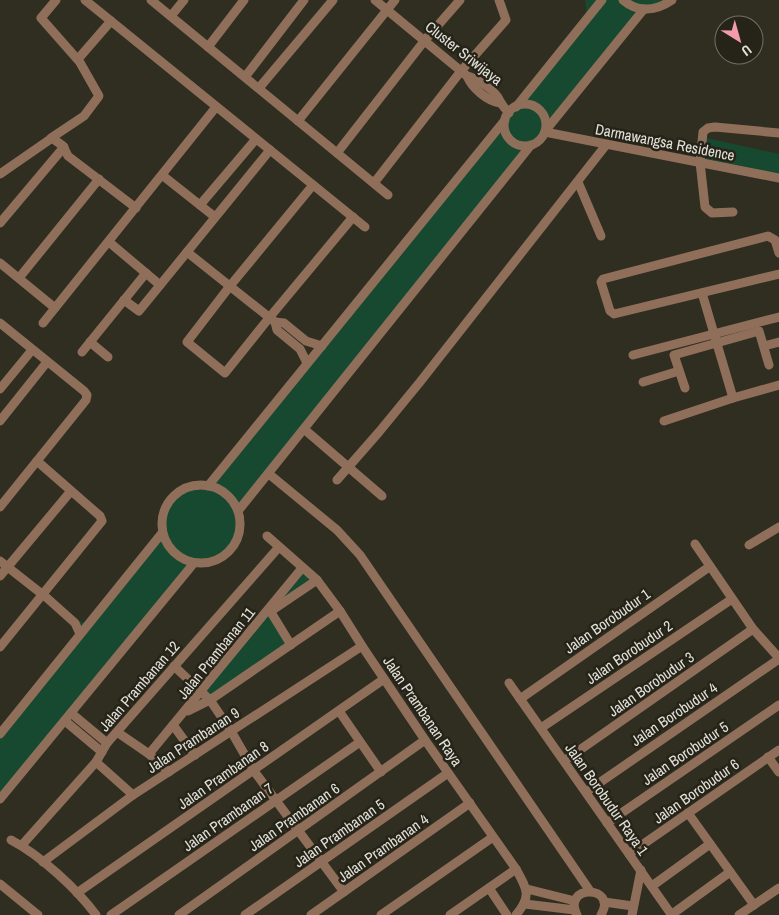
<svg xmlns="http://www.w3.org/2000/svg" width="779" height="915" font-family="'Archivo Narrow',sans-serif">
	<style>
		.grass { fill: #16492f }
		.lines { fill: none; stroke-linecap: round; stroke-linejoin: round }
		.street { stroke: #906f5a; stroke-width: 9 }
		.labels { text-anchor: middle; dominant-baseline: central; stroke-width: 5; stroke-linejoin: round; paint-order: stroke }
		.street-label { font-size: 15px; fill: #e3e2da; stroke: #262418 }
	</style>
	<rect width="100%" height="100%" fill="#302e21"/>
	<!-- grass -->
	<g class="grass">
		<path d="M585 0H672L644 9 541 139 531 145 238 511C245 542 226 565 194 563L0 799V734L79 634 77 621 89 623 162 533C159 503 178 484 208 485L587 19Z"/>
		<polygon points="702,137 779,154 779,178 702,162"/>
		<polygon points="302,568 317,580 271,612 291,645 185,713"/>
	</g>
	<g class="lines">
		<!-- street -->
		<g class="street">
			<polyline points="56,0 41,18 78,60"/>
			<polyline points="85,0 365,227"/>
			<polyline points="151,0 388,195"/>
			<path d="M375 0 467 76C476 78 492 89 497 96 502 104 502 106 509 113"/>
			<path d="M623 0C638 13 656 11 672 0"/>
			<polyline points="171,16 184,0"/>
			<polyline points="208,47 244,0"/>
			<path d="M467 76C472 88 487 101 500 103"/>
			<polyline points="245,77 304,0"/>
			<polyline points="259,88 333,0"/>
			<circle cx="525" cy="125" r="21"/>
			<polyline points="516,107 602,0"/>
			<polyline points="298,121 395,0"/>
			<polyline points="546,130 644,9"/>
			<polyline points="545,132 779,178"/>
			<polyline points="51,138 84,116 99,96 78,59 111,21"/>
			<polyline points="337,153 425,40 460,0"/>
			<polyline points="0,174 52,138 63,146 68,156 136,208"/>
			<polyline points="162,175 215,217"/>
			<polyline points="578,182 601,236"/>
			<polyline points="374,183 461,71 506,20 499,0"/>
			<polyline points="313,185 230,286 187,342 225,373 269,318 353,217"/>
			<polyline points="200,205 256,139"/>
			<polyline points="733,212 712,213 705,207 700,162 703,132 708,128 715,127 779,133"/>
			<polyline points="0,223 64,147"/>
			<polyline points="109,242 160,285"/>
			<polyline points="187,252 275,322"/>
			<polyline points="779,253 775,240 768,236 603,279 601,282 610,311 614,314 779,274"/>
			<polyline points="0,263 55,308"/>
			<polyline points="19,278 99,179"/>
			<polyline points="702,293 733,398"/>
			<polyline points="124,300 139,311 270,150"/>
			<polyline points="275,322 284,323 306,341 322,346"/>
			<polyline points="275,322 277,330 300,349 307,363"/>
			<polyline points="0,323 84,391 87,395 86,400 0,507"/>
			<polyline points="43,323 216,107"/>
			<polyline points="90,342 108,357"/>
			<polyline points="764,346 779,342"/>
			<polyline points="82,352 146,273"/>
			<polyline points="633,355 779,317"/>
			<polyline points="643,382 679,371"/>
			<polyline points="685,388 674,355 759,331 769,365"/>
			<polyline points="0,389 32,350"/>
			<polyline points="0,421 47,362"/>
			<polyline points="664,421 733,398 779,385"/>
			<polyline points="304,429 382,496"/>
			<polyline points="269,474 337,530 360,555 590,891"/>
			<polyline points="337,480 379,432 420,382 606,145"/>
			<circle cx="201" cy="524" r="39"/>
			<polyline points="208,486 505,120"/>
			<polyline points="238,511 531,145"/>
			<path d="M267 536 317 580 340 611 362 646 425 740 516 869C527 889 532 896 516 915"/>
			<polyline points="695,544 753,629 779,658"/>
			<polyline points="749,545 779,527"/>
			<polyline points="0,561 47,598 75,623 80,634"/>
			<polyline points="0,576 71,491"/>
			<polyline points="269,609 291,645"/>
			<polyline points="271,611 317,580"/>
			<polyline points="0,647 102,521 100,516 37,461"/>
			<polyline points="174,666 210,700 231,731 254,771 344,892"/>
			<polyline points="509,683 671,914"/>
			<polyline points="520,699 709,567"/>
			<polyline points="188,711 210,700 340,611"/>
			<polyline points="339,711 381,772"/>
			<polyline points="71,713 107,743"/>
			<polyline points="65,721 102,752"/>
			<polyline points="173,725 195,755"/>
			<polyline points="541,728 732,599"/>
			<polyline points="117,732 149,754 169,772"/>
			<polyline points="0,734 162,533"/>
			<polyline points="149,754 302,568"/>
			<polyline points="768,757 779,772"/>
			<polyline points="564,761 753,629"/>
			<polyline points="96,762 133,795"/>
			<polyline points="586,792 779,659"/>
			<polyline points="0,799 194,563"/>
			<polyline points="688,813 754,905"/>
			<polyline points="607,823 779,705"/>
			<path d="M11 840C40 855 77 889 96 915"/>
			<polyline points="22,845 96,762 107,743 279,547"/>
			<polyline points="629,854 779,750"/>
			<polyline points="43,862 133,795 362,646"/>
			<polyline points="0,884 38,915"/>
			<polyline points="652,886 710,844"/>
			<polyline points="489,888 507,915"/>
			<polyline points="527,889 575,901"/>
			<polyline points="77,893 384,679"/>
			<polyline points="604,902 633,906"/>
			<polyline points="525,904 575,910"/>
			<polyline points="111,915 360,742"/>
			<polyline points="179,915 425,740"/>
			<polyline points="245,915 448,773"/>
			<polyline points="311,915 470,803"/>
			<polyline points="381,915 493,837"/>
			<polyline points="450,915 516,869"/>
			<path d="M577 915C561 884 619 885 601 915"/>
			<polyline points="632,915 641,870"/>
			<polyline points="671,915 730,872"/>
			<polyline points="739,915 779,888"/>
		</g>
	</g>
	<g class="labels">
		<!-- street labels -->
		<g class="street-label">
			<text transform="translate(464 53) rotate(38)">Cluster Sriwijaya</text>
			<text transform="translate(665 142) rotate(11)">Darmawangsa Residence</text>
			<text transform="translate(607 621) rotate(-35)">Jalan Borobudur 1</text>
			<text transform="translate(629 652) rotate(-34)">Jalan Borobudur 2</text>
			<text transform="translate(216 653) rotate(-51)">Jalan Prambanan 11</text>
			<text transform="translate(651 684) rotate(-35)">Jalan Borobudur 3</text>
			<text transform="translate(139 686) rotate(-49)">Jalan Prambanan 12</text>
			<text transform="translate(423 711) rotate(56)">Jalan Prambanan Raya</text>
			<text transform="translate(674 714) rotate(-34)">Jalan Borobudur 4</text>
			<text transform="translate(193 740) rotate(-33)">Jalan Prambanan 9</text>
			<text transform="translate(685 753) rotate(-34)">Jalan Borobudur 5</text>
			<text transform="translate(223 775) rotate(-35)">Jalan Prambanan 8</text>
			<text transform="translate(696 791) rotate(-35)">Jalan Borobudur 6</text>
			<text transform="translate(607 799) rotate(55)">Jalan Borobudur Raya 1</text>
			<text transform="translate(228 817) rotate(-35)">Jalan Prambanan 7</text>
			<text transform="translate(294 817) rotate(-35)">Jalan Prambanan 6</text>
			<text transform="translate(339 833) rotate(-35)">Jalan Prambanan 5</text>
			<text transform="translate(383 848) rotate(-35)">Jalan Prambanan 4</text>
		</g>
	</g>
	<!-- north arrow -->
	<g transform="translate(739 40) rotate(143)"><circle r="24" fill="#262418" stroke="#727066"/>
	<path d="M0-4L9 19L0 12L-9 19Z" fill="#f29aae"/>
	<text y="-8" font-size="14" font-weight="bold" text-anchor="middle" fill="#e3e2da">U</text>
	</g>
</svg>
